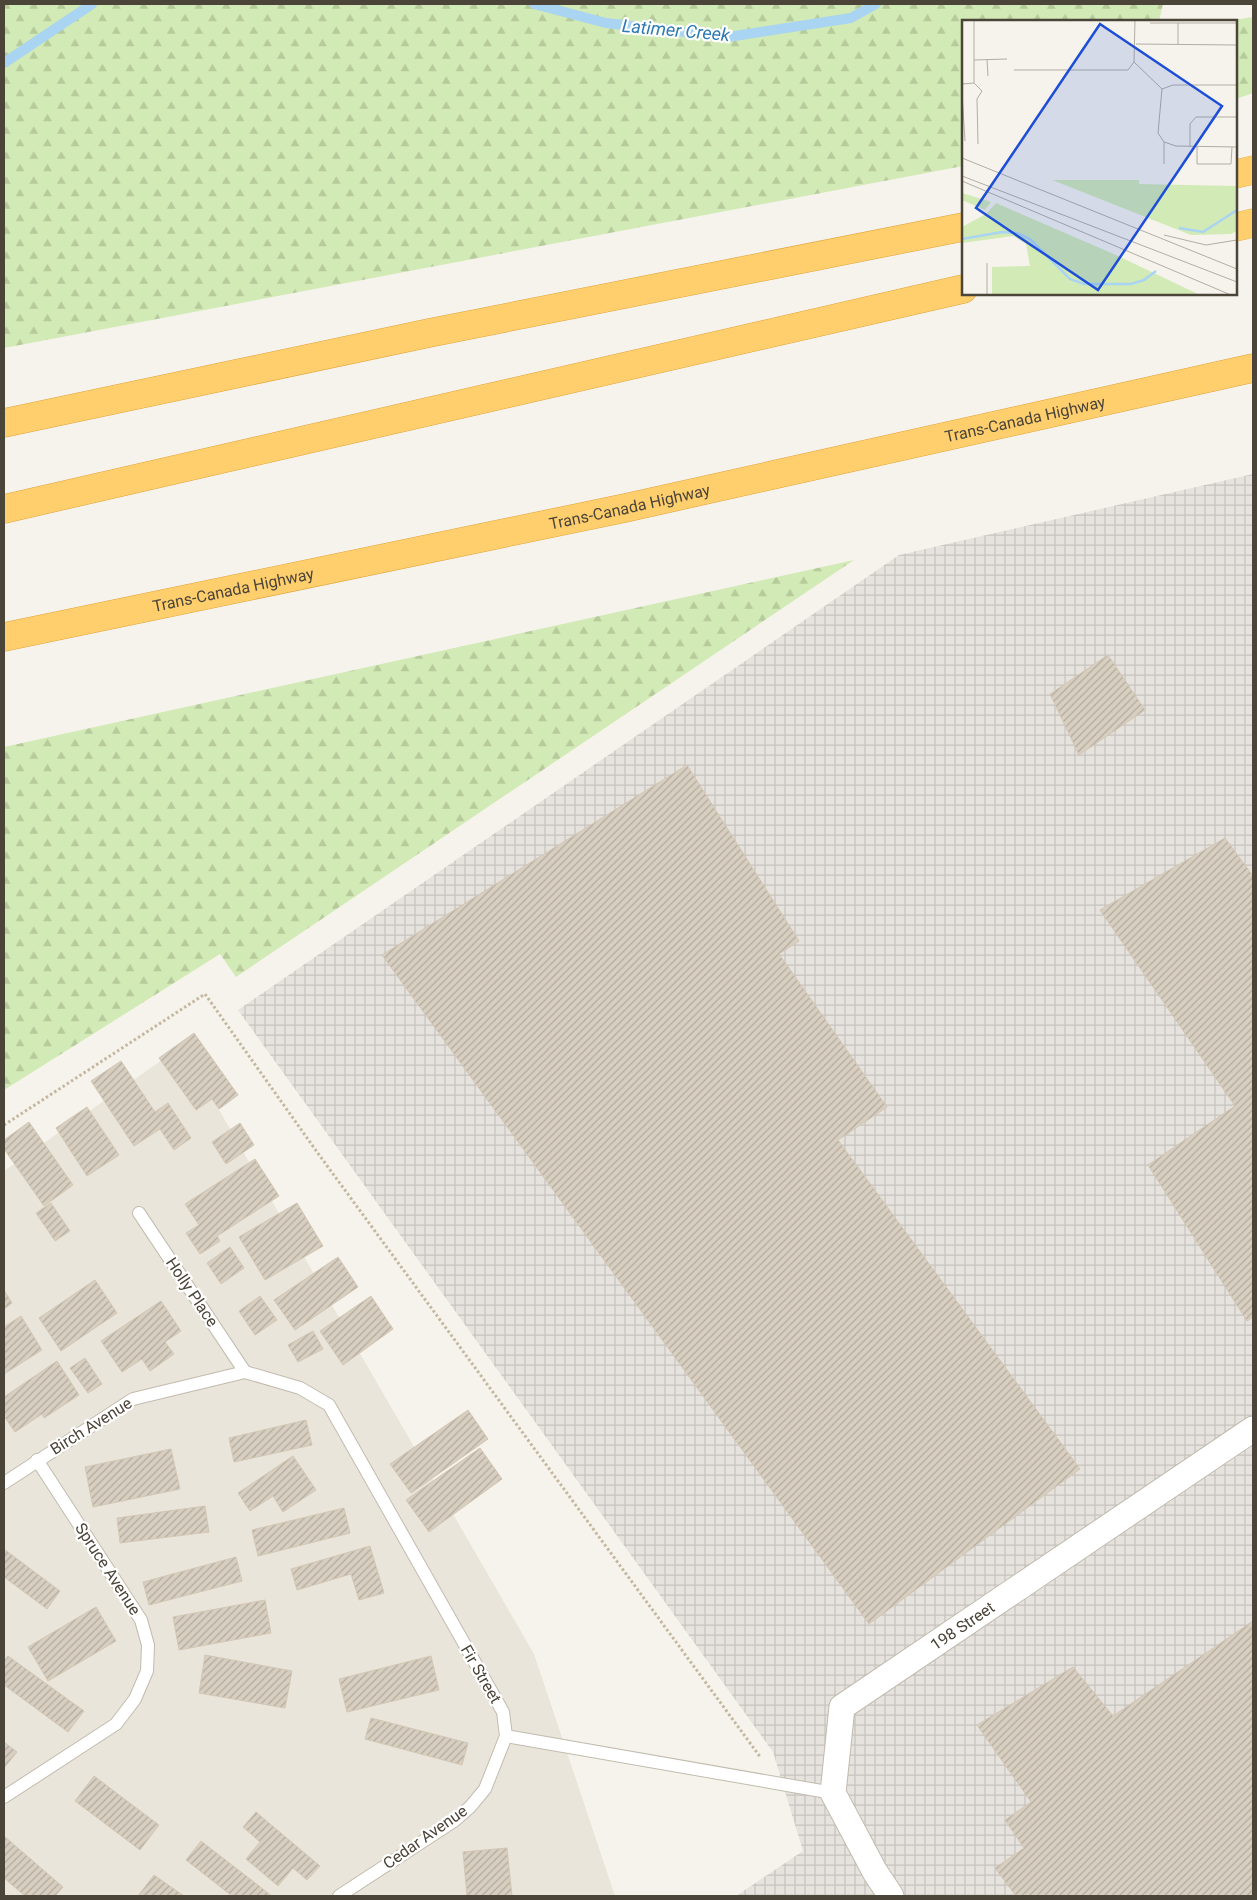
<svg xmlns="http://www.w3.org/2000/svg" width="1257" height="1900" font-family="Roboto,sans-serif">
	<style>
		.residential { fill: #eae5da }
		.industrial { fill: url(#industrial-grid) }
		.forest { fill: url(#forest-firs) }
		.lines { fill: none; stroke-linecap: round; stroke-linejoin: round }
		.stream { stroke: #a9d4f2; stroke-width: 10 }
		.building { fill: url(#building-hatch); stroke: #d3c7b4 }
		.service-casing { stroke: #c2bbae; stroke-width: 14 }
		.minor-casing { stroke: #c2bbae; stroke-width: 27 }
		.motorway-casing { stroke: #e0a43c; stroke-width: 29 }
		.path { stroke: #c4b79f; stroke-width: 3; stroke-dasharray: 2.5 2.5; stroke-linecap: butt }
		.service { stroke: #fff; stroke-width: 12 }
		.minor { stroke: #fff; stroke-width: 25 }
		.motorway { stroke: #ffcf6e; stroke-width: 28 }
		.labels { text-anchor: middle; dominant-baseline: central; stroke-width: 4.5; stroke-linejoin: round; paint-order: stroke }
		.street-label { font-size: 16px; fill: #4b4439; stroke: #fff }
		.water-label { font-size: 18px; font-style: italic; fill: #2e7ab2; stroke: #fff }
		.inset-river { fill: none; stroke: #a9d4f2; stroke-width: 2.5 }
		.inset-road { fill: none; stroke: #b2ada4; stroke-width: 1 }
		.view { fill: #1d4ed8; fill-opacity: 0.15; stroke: #1d4ed8; stroke-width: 2.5 }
		.inset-edge { fill: none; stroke: #4b4439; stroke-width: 2.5 }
	</style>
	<defs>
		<pattern id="industrial-grid" width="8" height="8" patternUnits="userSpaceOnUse" patternTransform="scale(1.25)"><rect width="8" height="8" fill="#e6e2dd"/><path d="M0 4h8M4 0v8" fill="none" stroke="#c7c3be"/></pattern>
		<pattern id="forest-firs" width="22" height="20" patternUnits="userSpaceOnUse" patternTransform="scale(1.25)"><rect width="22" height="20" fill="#d2eab5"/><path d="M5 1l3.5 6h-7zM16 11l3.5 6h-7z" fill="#b6ca9c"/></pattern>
		<pattern id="building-hatch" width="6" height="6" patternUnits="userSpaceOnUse" patternTransform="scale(1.25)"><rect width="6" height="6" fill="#d8cfc1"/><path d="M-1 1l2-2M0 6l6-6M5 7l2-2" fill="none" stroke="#b1aa9e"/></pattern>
	</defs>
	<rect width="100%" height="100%" fill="#f6f3ec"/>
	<!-- residential -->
	<polygon class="residential" points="182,1046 534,1654 615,1896 4,1896 4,1171"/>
	<!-- industrial -->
	<polygon class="industrial" points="1253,474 1253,1896 736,1896 803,1851 773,1752 238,1010 899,555"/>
	<!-- forest -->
	<g class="forest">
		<polygon points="4,4 1163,4 1159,21 963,21 963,166 4,348"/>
		<polygon points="1253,17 1253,93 1236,99 1236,21 1227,21"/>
		<polygon points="854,560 236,977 220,954 4,1090 4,747"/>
	</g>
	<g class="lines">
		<!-- stream -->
		<g class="stream">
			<polyline points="534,4 606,23 728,37 851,18 876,4"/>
			<polyline points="4,63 92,4"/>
		</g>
	</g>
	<!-- building -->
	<g class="building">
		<polygon points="1108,655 1145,710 1079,755 1050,694"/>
		<polygon points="687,765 799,941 779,954 887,1107 838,1140 1080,1469 869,1624 382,955"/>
		<polygon points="1225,838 1253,876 1253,1317 1247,1321 1148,1165 1235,1106 1100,910"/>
		<polygon points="194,1033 238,1095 219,1109 212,1099 196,1110 159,1058"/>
		<polygon points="121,1061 155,1112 168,1103 191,1138 174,1150 160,1129 134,1146 91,1081"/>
		<polygon points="87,1107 119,1155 87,1176 56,1128"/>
		<polygon points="29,1122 73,1185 44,1206 4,1149 4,1140"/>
		<polygon points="240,1123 254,1145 226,1164 212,1142"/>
		<polygon points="255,1159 279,1196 217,1236 220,1241 200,1254 186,1233 199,1225 185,1204"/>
		<polygon points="51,1203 70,1231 55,1241 36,1213"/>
		<polygon points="297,1203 323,1246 265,1280 239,1237"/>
		<polygon points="230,1247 244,1268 221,1284 207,1263"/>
		<polygon points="338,1257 358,1287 295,1330 274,1300"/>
		<polygon points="95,1280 117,1313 61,1351 39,1318"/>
		<polygon points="4,1290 12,1303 4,1309"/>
		<polygon points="260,1296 277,1320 255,1335 239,1311"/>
		<polygon points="371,1296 393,1329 343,1365 320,1331"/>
		<polygon points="161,1301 181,1331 165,1342 174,1354 150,1371 142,1359 122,1372 101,1341"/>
		<polygon points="21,1316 42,1350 4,1374 4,1327"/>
		<polygon points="313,1331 323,1349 298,1362 288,1345"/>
		<polygon points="85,1358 102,1384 88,1393 70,1368"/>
		<polygon points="57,1361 79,1395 44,1418 42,1414 15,1432 4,1416 4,1397"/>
		<polygon points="468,1410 488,1439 411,1493 390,1464"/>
		<polygon points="306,1420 312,1445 234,1462 229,1438"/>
		<polygon points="480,1448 502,1479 429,1532 406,1500"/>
		<polygon points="171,1449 180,1489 93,1507 85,1467"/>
		<polygon points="293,1456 316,1490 283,1512 273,1496 250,1511 238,1493"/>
		<polygon points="205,1506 209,1532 120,1543 117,1518"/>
		<polygon points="344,1508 350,1533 258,1556 252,1530"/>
		<polygon points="370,1546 384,1593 359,1600 351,1574 297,1590 291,1569"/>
		<polygon points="4,1549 60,1591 47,1609 4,1577"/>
		<polygon points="236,1557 242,1581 149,1605 143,1582"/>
		<polygon points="265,1600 271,1633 179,1650 173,1617"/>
		<polygon points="96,1607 116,1641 48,1681 28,1647"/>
		<polygon points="1253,1621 1253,1896 1016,1896 995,1868 1024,1848 1005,1820 1031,1802 977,1725 1073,1667 1113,1716"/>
		<polygon points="205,1655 292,1671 285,1708 199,1693"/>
		<polygon points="8,1656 84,1711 68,1732 4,1685 4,1661"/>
		<polygon points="431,1656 439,1690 347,1712 339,1679"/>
		<polygon points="371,1718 468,1743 462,1765 365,1739"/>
		<polygon points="4,1742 17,1752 4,1768"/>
		<polygon points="94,1776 159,1825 140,1850 75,1801"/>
		<polygon points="256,1812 320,1866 307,1880 293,1868 278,1886 246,1859 260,1842 243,1827"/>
		<polygon points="4,1836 63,1887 55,1896 25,1896 4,1878"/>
		<polygon points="201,1841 272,1896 232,1896 186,1860"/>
		<polygon points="507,1848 512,1896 467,1896 463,1852"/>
		<polygon points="154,1875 184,1896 138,1896"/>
	</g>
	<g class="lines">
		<!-- service casing -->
		<g class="service-casing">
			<g id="service">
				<polyline points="139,1213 245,1372"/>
				<polyline points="245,1372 300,1388 329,1405 503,1712 506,1736 833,1793"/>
				<polyline points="4,1483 133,1399 245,1372"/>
				<polyline points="4,1797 116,1724 135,1699 147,1671 148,1645 141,1620 37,1460"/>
				<polyline points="339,1896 454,1821 470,1807 485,1789 506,1736"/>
			</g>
		</g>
		<!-- minor casing -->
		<g class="minor-casing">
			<g id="minor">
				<path id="s1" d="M891 1896 875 1872 833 1793 842 1707 1253 1429"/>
			</g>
		</g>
		<!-- motorway casing -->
		<g class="motorway-casing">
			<g id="motorway">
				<polyline points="1236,174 1253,170"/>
				<polyline points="1236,227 1253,223"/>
				<polyline points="4,423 429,333 963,227"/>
				<polyline points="4,509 963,289"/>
				<path id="s2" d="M4 637 625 508 1253 368"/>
			</g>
		</g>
		<!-- path -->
		<polyline class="path" points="4,1125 205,994 317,1152 761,1758"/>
		<!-- service -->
		<use href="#service" class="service"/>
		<!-- minor -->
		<use href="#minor" class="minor"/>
		<!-- motorway -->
		<use href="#motorway" class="motorway"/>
	</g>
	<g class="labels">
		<!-- street labels -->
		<g class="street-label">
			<text stroke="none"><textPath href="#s2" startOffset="1044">Trans-Canada Highway</textPath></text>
			<text stroke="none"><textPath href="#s2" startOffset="639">Trans-Canada Highway</textPath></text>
			<text stroke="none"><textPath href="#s2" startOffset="234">Trans-Canada Highway</textPath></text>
			<text transform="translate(192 1292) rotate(56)">Holly Place</text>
			<text transform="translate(91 1426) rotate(-32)">Birch Avenue</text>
			<text transform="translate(108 1569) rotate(57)">Spruce Avenue</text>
			<text stroke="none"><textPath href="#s1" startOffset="350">198 Street</textPath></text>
			<text transform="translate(481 1674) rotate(60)">Fir Street</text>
			<text transform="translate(425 1837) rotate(-35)">Cedar Avenue</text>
		</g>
		<!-- water labels -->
		<g class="water-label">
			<text transform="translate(676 30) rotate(5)">Latimer Creek</text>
		</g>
	</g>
	<!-- overview -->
	<g transform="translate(962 20)">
		<rect width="275" height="275" fill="#f6f3ec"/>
		<path d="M90 160H177V164L275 166V211L269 214 229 215ZM0 173 23 180 29 182 23 190 0 180ZM34 183 154 235 238 275H30V247L68 246 64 224 51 216 0 223V207L24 194Z" fill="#d2eab5"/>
		<path class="inset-river" d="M217 208 241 212 275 190M0 219 40 212 55 213 68 219 108 259 122 264H169L182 260 194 251"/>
		<path class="inset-road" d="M12 0V63M188 3H275M174 24 275 25M216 25V3M25 39 26 56M12 40 45 39M172 42 200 69 196 113 202 122M52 50H166L172 42 173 0M0 64 12 63 20 71 15 79 16 124M200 69 211 65H275M0 73 3 121M202 122 214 126 275 127M228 127V104L234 97H275M235 127V144H269L270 127M0 138 275 249M202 144V122M0 156 275 262M0 161 269 275M202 215 244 225 275 220M25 243V275"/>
		<path class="view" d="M138 4 260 86 136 270 14 188Z"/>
		<rect width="275" height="275" class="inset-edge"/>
	</g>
	<!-- border -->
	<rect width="1257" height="1900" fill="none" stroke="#4b4439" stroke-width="10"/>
</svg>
